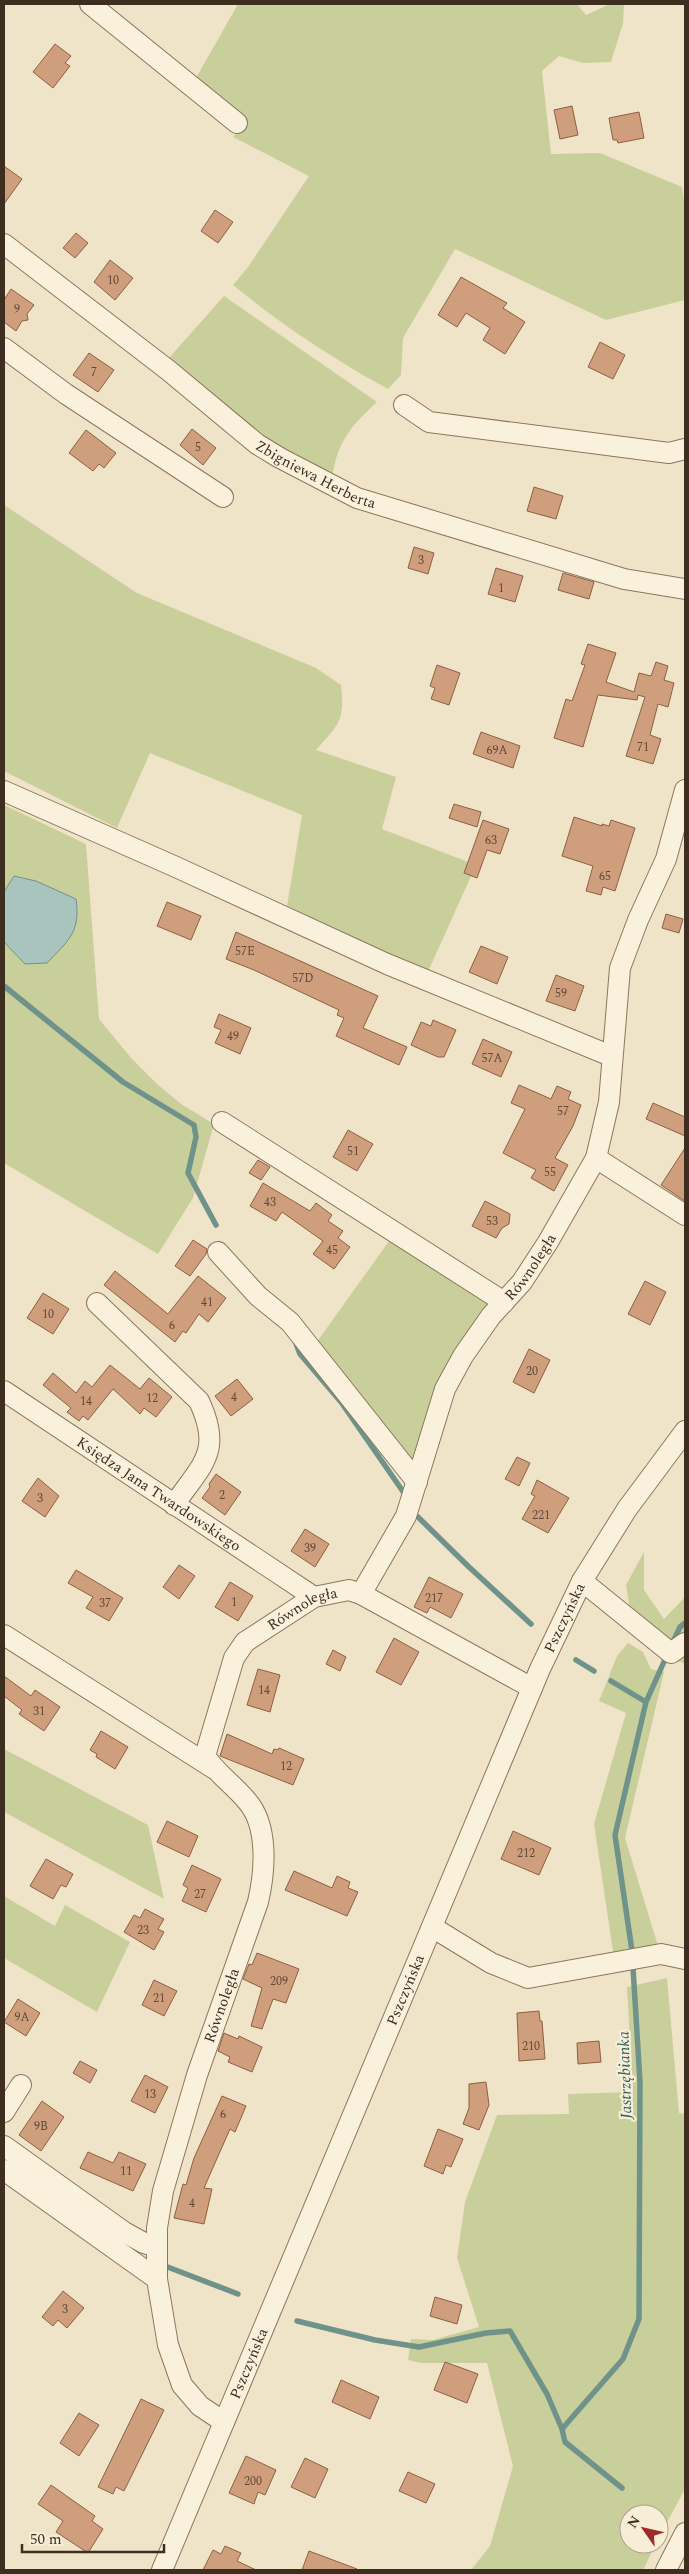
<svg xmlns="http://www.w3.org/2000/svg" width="689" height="2574" font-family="Spectral,serif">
<rect width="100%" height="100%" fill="#f0e4c8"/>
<path fill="#c9cf9b" d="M238,4H577L586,15L610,4H624L623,23L611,62L583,63L559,56L542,71L551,154L600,153L682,187L685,206V300L606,320L455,249L403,338L401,375L388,389C333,359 282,325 233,285L248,267L309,176L233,137L246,119L196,78Z
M224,296L377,402C351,426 337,442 332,478L282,450L168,359Z
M4,505L137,593L316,668L341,685C345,721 339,724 316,750L396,777L382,829L476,865L427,974L287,906L302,815L150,753L117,828L4,771Z
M4,805L86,844L99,1019L132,1059L157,1084L181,1104L214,1124L193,1198L158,1254L4,1163Z
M392,1237L498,1299L417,1459L406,1460L316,1343Z
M644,1552V1590L664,1619L685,1597V1664L668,1657L630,1610L626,1585Z
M628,1643L643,1652L651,1669L664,1672L625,1838L659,1949L614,1958L594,1824L626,1713L599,1701L617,1656Z
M4,1749L148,1825L164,1899L4,1812Z
M4,1896L55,1926L65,1905L130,1942L97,2012L4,1958Z
M667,1978L679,2113L685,2114V2489L659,2537V2514H629V2544H656L643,2570H471L490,2546L513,2466L487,2363H421L408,2360L411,2339L433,2340L479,2327L457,2258L465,2202L497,2115L569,2114L568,2094L633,2092L627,1987Z"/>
<path fill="#a9c4bc" stroke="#6f938a" d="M14,876L36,881L76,899C81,932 68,941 47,963L25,964L4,942V892Z"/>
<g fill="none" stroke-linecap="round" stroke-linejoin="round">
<path stroke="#6f938a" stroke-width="5.5" d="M4,986L123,1082L194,1125L196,1137L188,1173L216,1225
M295,1341L300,1354L341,1402L404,1493
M418,1517L469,1567L531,1624
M672,1644L680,1627L685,1623
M576,1660L594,1671
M611,1681L646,1702
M165,2266L238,2294
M297,2321L375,2340L419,2347L486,2333L510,2331L547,2394L562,2429
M622,2488L565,2442L562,2429L623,2359L639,2319L640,2082L632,1951L615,1835L646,1702L667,1655"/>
</g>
<path fill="#cf9f7d" stroke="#8d5f41" d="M55,44L71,56L65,63L70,66L53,88L33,72Z
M572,106L578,135L560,139L554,110Z
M639,112L644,138L618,143L617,140H613L609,118Z
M4,166L22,179L4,204Z
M215,210L233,222L218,243L201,231Z
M76,233L88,243L75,258L63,248Z
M110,260L133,278L115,300L94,282Z
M461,277L507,303L503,308L525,322L505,354L483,340L490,328L466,313L457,327L438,315Z
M11,289L34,305L27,314L28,320L22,321L16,331L4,322V300Z
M600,342L625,355L613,379L588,367Z
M89,353L114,370L98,392L73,375Z
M192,429L216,448L203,465L180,445Z
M86,430L116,453L104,468L99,464L93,471L69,453Z
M534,487L563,496L556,519L527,511Z
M414,547L434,553L428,574L408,568Z
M496,568L523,576L515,602L488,594Z
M563,573L594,582L589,599L558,590Z
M588,644L616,653L606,682L634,692L639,673L651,676L656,662L668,666L664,680L674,683L668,707L658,704L650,735L661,739L653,764L626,756L645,697L638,695L637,700L598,695L583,747L554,738L566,699L572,701L585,665L581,664Z
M437,665L460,673L449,705L431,699L435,688L430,686Z
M481,732L520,746L513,768L473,754Z
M454,804L481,812L477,827L449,818Z
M574,817L602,826V824L609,826L611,820L635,828L615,891L603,887L601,895L586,891L593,866L562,856Z
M483,820L509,829L500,854L487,850L477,878L464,873Z
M167,902L201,916L191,940L157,926Z
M666,914L683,919L679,933L662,928Z
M236,932L378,996L363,1028L407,1047L399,1065L336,1036L344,1018L337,1015L339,1010L254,970L226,959Z
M481,946L508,957L497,984L469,972Z
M556,975L584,986L575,1011L546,1001Z
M219,1014L251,1028L240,1054L215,1043L221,1030L214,1027Z
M433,1020L456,1030L444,1057H438L411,1045L421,1022L431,1026Z
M483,1039L512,1052L501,1077L472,1064Z
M519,1085L551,1099L557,1086L571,1092L568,1099L581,1105L573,1126L555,1158L568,1165L554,1191L531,1178L536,1170L503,1153L525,1109L511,1103Z
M653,1103L685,1117V1136L646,1119Z
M348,1130L373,1144L357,1171L333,1157Z
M685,1148V1201L661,1185Z
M258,1160L270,1167L261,1180L249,1173Z
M263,1183L310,1211L316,1203L332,1215L328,1221L343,1231L338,1238L350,1247L334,1269L313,1254L323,1241L282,1212L276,1221L250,1206Z
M485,1201L510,1214L509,1224L502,1228L496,1238L472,1226Z
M193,1240L207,1249L206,1254L190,1276L175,1266Z
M115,1271L168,1314L198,1276L226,1298L208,1322L199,1314L186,1333L183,1331L175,1342L104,1285Z
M645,1281L666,1292L650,1325L628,1314Z
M43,1293L69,1309L53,1334L27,1318Z
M529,1349L550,1360L534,1393L513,1382Z
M110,1365L140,1389L149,1378L172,1397L156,1417L144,1408L140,1414L113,1389L88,1420L83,1416L79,1421L67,1412L71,1408L43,1385L53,1373L76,1393L85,1381L92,1387Z
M237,1379L253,1399L231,1416L215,1396Z
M517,1457L530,1463L519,1486L505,1479Z
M216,1474L241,1492L225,1515L202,1498L210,1487L209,1484Z
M38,1478L59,1496L45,1517L22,1501Z
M537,1480L569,1498L548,1533L522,1519L535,1496L531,1494Z
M305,1529L329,1544L315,1567L291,1551Z
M179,1565L195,1576L179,1599L163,1587Z
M76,1570L123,1598L109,1621L86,1608L93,1597L68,1583Z
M429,1577L463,1594L451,1618L430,1607L427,1613L414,1607Z
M230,1582L253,1596L238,1621L215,1607Z
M394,1638L419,1652L401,1685L376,1672Z
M333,1650L346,1657L340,1671L326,1664Z
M258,1669L280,1675L270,1712L247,1705Z
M4,1676L31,1696L35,1690L60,1707L44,1731L19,1714L22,1710L4,1696Z
M101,1731L128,1747L115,1769L96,1757L97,1754L90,1750Z
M227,1734L272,1754L274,1749L278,1750L279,1748L304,1759L293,1785L220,1756Z
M167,1821L198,1836L189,1857L157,1842Z
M513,1831L551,1848L539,1875L501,1859Z
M46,1859L73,1874L66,1887L61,1885L53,1899L30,1886Z
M192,1865L221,1879L206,1912L182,1901L188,1888L183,1885Z
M294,1871L332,1888L337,1876L350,1882L348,1888L358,1892L347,1916L285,1890Z
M145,1909L164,1919L158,1929L164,1932L154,1950L124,1932L134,1915L140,1918Z
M257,1953L299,1969L286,2003L273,1999L262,2029L251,2026L262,1988L243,1979L249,1964L252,1965Z
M154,1980L177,1991L164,2016L142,2005Z
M18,1999L40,2013L26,2036L4,2022Z
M539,2011L540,2021H542L545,2059L519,2061L517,2013Z
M224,2033L238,2039L239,2036L262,2047L252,2072L228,2062L230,2057L218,2051Z
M599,2041L601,2062L578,2064L577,2043Z
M80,2061L97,2070L90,2083L73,2073Z
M145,2075L168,2087L155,2113L131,2101Z
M486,2082L489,2105L479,2130L463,2124L469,2108V2084Z
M222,2096L246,2106L235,2132L230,2129L204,2188L212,2189L204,2224L174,2218L183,2184L186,2185L194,2158Z
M42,2101L64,2117L41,2151L19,2135Z
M438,2129L463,2139L451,2167L446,2165L443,2174L424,2166Z
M88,2152L113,2163L119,2152L146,2164L133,2191L80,2168Z
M63,2291L84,2308L67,2328L58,2320L53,2326L42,2317Z
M435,2297L462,2305L457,2324L430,2316Z
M445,2362L478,2374L467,2403L434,2390Z
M341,2380L379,2397L370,2419L332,2402Z
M141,2399L164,2410L124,2491L116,2487L113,2494L98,2487Z
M79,2413L99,2425L79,2456L60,2443Z
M246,2456L276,2470L265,2495L258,2492L254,2504L229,2493Z
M305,2458L328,2469L315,2498L291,2487Z
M408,2472L435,2484L426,2503L399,2491Z
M51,2485L95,2516L92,2521L103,2529L88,2553L56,2532L63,2521L38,2504Z
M225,2546L241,2553L237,2561L256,2570H203L213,2550L221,2554Z
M309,2551L357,2569V2570H302Z"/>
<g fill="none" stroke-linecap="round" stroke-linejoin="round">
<defs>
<g id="minor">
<path d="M90,4L237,123"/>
<path id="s1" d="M4,244L168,370L257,444L280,458L357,498L624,579L685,589"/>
<path d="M4,348L66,394L223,497"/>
<path d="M404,405L429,422L669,453L685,449"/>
<path d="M4,791L176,867L387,964L611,1056"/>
<path d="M222,1122L504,1302"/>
<path d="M596,1158L685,1215"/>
<path d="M218,1252L258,1296L290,1322L417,1482"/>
<path d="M97,1303L199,1401C223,1452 202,1464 174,1505"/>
<path id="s2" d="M4,1391L314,1597"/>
<path d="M582,1581L671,1653L685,1643"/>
<path d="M361,1594L532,1688"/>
<path d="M4,1635L213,1768"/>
<path d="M432,1927L491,1963L528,1978L661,1954L685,1959"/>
<path d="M4,2112L21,2085"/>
<path d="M4,2146L124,2232L144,2243L157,2247"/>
<path d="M4,2170L157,2279"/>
<path id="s3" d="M224,2422L200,2406L182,2385L168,2345L157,2279V2228L163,2191L197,2075L258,1902C265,1872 269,1826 247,1801C234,1785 217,1774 205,1756L234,1658L245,1642L314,1597L349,1590L361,1594L406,1516L445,1389L463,1356L491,1316L522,1282L548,1242L596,1158L609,1102L620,968L638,920L666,859L685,790"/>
<path id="s4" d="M162,2570L540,1669L582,1581L627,1509L685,1431"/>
<path d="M666,2570L685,2533"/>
</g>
</defs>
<use href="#minor" stroke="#8d765c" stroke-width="22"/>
<use href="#minor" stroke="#faf1dc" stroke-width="20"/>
</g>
<g text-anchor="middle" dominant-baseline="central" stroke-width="4.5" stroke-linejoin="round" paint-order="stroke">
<g font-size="12" fill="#624a37">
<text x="113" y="280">10</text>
<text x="17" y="309">9</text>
<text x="94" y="372">7</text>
<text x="198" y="447">5</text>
<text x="421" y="560">3</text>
<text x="501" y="588">1</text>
<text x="643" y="747">71</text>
<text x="497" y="750">69A</text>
<text x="491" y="840">63</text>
<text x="605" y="876">65</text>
<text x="245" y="951">57E</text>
<text x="303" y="978">57D</text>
<text x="561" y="993">59</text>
<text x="233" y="1036">49</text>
<text x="492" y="1058">57A</text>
<text x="563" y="1111">57</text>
<text x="353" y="1151">51</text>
<text x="550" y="1172">55</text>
<text x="270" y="1202">43</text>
<text x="492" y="1221">53</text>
<text x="332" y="1250">45</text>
<text x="207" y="1302">41</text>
<text x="48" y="1314">10</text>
<text x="172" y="1325">6</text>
<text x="532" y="1371">20</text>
<text x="234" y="1397">4</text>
<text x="152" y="1398">12</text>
<text x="86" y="1401">14</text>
<text x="222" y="1495">2</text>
<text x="40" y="1498">3</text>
<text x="541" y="1515">221</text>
<text x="310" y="1548">39</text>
<text x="434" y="1598">217</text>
<text x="234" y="1602">1</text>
<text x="105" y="1603">37</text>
<text x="264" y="1690">14</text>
<text x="39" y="1711">31</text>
<text x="286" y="1766">12</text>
<text x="526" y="1853">212</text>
<text x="200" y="1894">27</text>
<text x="143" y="1930">23</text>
<text x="279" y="1981">209</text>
<text x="159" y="1998">21</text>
<text x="22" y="2017">9A</text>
<text x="531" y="2046">210</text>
<text x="150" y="2094">13</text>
<text x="223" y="2114">6</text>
<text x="41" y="2126">9B</text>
<text x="126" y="2171">11</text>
<text x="192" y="2203">4</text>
<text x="65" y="2309">3</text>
<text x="253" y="2481">200</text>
</g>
<g font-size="15" fill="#3d2e20" stroke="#f7eed8">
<text stroke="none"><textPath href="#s1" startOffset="389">Zbigniewa Herberta</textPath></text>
<text stroke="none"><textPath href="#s3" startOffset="1350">Równoległa</textPath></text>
<text stroke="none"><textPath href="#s2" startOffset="186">Księdza Jana Twardowskiego</textPath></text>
<text stroke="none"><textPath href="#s3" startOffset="914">Równoległa</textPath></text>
<text stroke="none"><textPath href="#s4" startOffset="1034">Pszczyńska</textPath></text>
<text stroke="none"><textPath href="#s4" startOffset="629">Pszczyńska</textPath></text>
<text stroke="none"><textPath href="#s3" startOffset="449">Równoległa</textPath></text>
<text stroke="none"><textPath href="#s4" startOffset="224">Pszczyńska</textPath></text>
</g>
<g font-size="16" font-style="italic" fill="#2f5d5a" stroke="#f7eed8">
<text transform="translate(625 2075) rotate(-92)">Jastrzębianka</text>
</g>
</g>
<rect width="689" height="2574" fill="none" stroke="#3d2e20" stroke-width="10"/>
<g transform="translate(644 2529) rotate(304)"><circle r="24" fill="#f7eed8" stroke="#ada18e"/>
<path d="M0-4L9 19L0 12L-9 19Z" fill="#9e2a2b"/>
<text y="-8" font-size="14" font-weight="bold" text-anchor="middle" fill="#3d2e20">N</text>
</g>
<path d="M22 2544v8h142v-8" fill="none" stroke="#3d2e20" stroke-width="2.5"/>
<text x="30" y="2544" font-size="15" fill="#3d2e20" stroke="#f7eed8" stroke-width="4" paint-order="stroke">50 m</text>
</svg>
